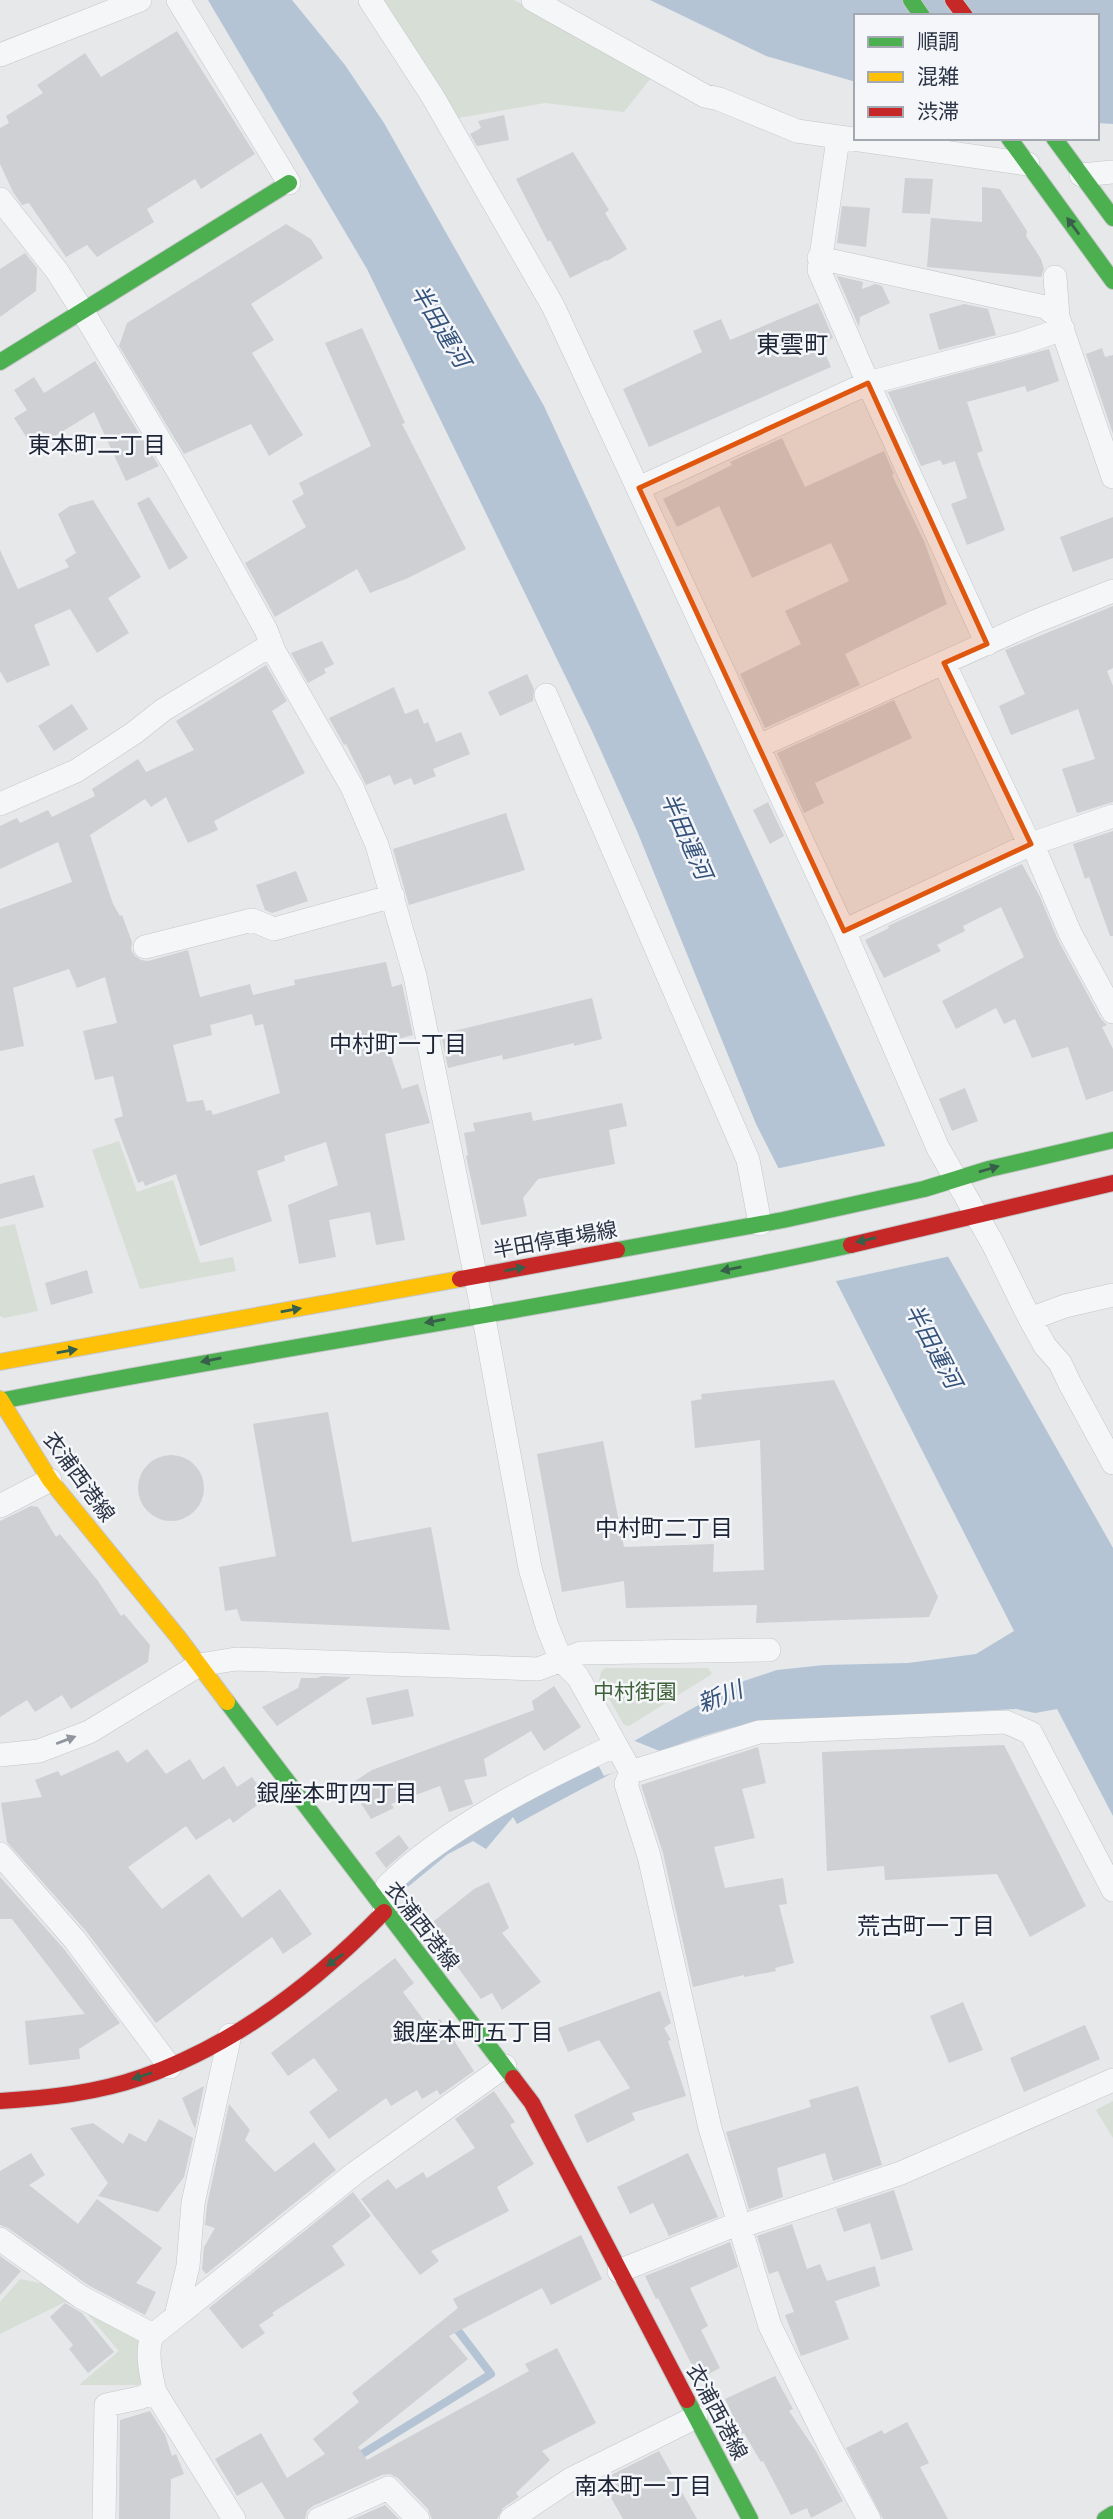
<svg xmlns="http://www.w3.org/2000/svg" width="1113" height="2519" font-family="Karla,'Noto Sans JP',sans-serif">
<rect width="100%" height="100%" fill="#e6e8ea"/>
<path fill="#d6ded6" d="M380,0H514L653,75L624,112L545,103L458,118Z
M119,1141L137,1192L173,1180L200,1263L233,1257L236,1271L140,1289L92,1150Z
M15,1224L38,1311L4,1318L0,1316V1227Z
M605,1668H708L712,1674L629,1726L624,1725L599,1681L601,1672Z
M1113,2101V2138L1096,2110Z
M20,2279L54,2286L145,2340L146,2374L139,2385H79L119,2351L84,2310L65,2302L0,2334V2302Z"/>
<path fill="#b4c4d5" d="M208,0H292L345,65L384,123L544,406L885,1145L1113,1548V1816L1057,1709L1035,1713L1016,1709L754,1723C669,1739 592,1783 517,1824L513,1817L486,1849L473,1841L448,1854L398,1895L394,1887L444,1847L738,1683L777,1670L824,1665L908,1663L976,1654L1014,1631L756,1124L637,831L592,731L367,269Z
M650,0H1113V124L1097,123V16H856V82L766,56Z"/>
<path fill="#e6e8ea" d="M889,1145L951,1256L832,1282L775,1169Z
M630,1739L667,1754L604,1776L595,1759Z"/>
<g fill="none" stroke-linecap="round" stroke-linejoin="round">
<path stroke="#b4c4d5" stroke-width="8" d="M354,2459L491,2374L453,2324"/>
</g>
<path fill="#ced0d3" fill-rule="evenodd" d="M177,31L255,154L201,189L195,179L147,209L154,222L97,257L87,245L66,257L29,203L22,205L13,192L0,164V128L9,123L6,116L43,93L37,85L85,53L101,77Z
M504,115L509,140L477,146L470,134L481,128L478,121Z
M573,152L609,210L605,213L627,249L607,261L606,260L570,278L550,240L548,242L516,179Z
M905,178L933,179L930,214L902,213Z
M982,187L1000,189L1027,231L1026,236L1041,259L1044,269L1041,277L927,267L931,218L982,222Z
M842,206L870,208L866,247L837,243Z
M286,224L311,239L323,258L251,304L274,340L252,353L303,435L269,456L251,424L184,454L119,346L127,323Z
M25,253L37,268L36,291L0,317V269Z
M837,276L863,282L862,289L875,284L882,286L890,303L860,317L859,327Z
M818,303L833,338L821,344L831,367L649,447L623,389L702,352L693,331L721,319L730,340Z
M964,304L988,309L996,335L939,350L929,314Z
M362,328L405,423L402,424L466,549L408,578L370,593L357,569L275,617L245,563L306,527L292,501L304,494L299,483L371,446L325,343Z
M1102,348L1105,357L1113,355V434L1086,354Z
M1049,349L1059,381L1027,392L1025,386L967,402L983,451L977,453L1005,530L967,545L951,504L967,498L955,461L943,465L940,460L921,466L888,392Z
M95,361L159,466L126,481L94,412L34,449L14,418L27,410L14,390L34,377L44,393Z
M782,438L805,487L884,451L894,474L892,475L924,541L947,604L845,654L860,685L765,728L740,674L801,644L785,611L849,581L831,543L752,578L719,506L677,527L663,499L732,465L730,462Z
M149,497L188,558L169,570L137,503Z
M93,500L141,577L108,598L129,633L97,653L70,609L34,625L50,665L7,683L0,671V550L18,589L69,567L65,560L76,553L58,514L70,506Z
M1113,517V558L1073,572L1060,537Z
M1113,606V668L1107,671L1113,686V802L1077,813L1062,769L1095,759L1078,709L1011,735L999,706L1025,694L1005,650Z
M322,641L334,664L324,669L326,673L308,683L291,653Z
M266,665L287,701L272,711L305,773L214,821L218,830L188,843L166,797L151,807L145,799L90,835L113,904L120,916L122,915L132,942L131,950L135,956L141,960L148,961L188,950L200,997L250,984L253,995L295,985L294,980L386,962L392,987L402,984L413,1035L386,1042L402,1089L418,1084L430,1123L385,1134L405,1240L376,1245L370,1212L329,1220L336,1257L299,1264L288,1205L338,1185L326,1142L284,1156L285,1161L257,1171L272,1221L200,1246L176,1174L145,1186L143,1181L138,1183L114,1119L123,1116L113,1076L95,1080L83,1031L117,1023L105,977L77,988L69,969L13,988L24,1046L0,1051V909L72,882L58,842L0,869V826L17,818L20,823L48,810L52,817L95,796L92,789L138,759L146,772L194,750L176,721ZM252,1014L255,1026L263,1024L280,1093L213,1115L211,1110L206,1111L203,1100L187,1102L173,1045L212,1035L210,1025Z
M527,674L534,689L533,701L500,716L488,692Z
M394,687L405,714L418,709L424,724L428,722L436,742L461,732L470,754L433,769L436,776L414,785L411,778L394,785L390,775L366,785L346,744L344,745L329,718Z
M894,700L912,738L815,783L824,803L804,813L777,753Z
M72,704L88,729L54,751L38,726Z
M768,802L784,836L770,844L753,810Z
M506,813L525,870L409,905L393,849Z
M1113,831V936H1110L1089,877L1085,879L1073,844Z
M1022,864L1040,897L1058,940L1101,1019L1107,1025L1102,1027L1113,1049V1091L1086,1100L1068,1047L1032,1058L1015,1019L1004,1024L996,1008L956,1029L942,1001L1024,957L1001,907L963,926L965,931L937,945L941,951L884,978L865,940L889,928L888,926Z
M296,871L308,901L272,913L265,910L256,885Z
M592,998L602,1039L574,1046V1043L503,1060L502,1055L448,1068L441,1034Z
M965,1088L978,1121L952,1131L939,1099Z
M622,1103L627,1126L609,1130L615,1164L538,1179L523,1198L527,1216L481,1225L466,1156L468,1155L464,1133L475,1131L473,1123L531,1112L533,1121Z
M34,1175L44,1207L0,1219V1184Z
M87,1270L93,1293L51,1305L45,1283Z
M834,1380L938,1597L929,1617L756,1623L757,1605L626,1608L624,1581L562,1592L537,1454L603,1441L624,1547L714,1544L713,1572L764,1570L760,1440L695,1448L691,1401L702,1399L701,1394Z
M328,1412L352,1542L431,1527L450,1630L241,1621L237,1609L225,1611L219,1567L276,1556L253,1424Z
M138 1488a33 33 0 1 1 66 0a33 33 0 1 1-66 0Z
M31,1506L38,1507L56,1537L60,1534L98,1581L121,1616L124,1614L150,1645L148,1662L71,1709L62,1695L35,1712L27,1700L0,1717V1521Z
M322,1676L351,1677L277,1726L262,1707L298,1688L301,1678H317Z
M554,1686L581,1727L544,1751L531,1731L484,1759L487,1776L464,1780L473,1804L449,1812L440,1786L391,1804L394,1808L371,1819L349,1785L372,1770L534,1710L532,1701Z
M408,1689L414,1716L372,1725L366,1698Z
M1004,1745L1086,1906L1030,1937L997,1874L885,1880L884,1866L827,1871L822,1752Z
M758,1747L766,1783L742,1789L755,1838L714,1847L725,1888L783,1878L787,1904L779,1905L794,1963L775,1968L776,1971L744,1977V1975L693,1987L663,1853L641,1785Z
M147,1749L166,1774L190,1759L203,1780L224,1766L237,1787L252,1777L267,1798L233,1823L230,1818L196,1840L186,1826L128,1867L162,1909L209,1874L242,1918L280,1889L312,1934L283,1954L272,1937L156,2023L86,1931L7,1842L1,1803L42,1797L35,1780L58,1771L61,1776L118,1750L127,1763Z
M399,1835L409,1848L386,1868L375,1853Z
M0,1877L64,1949L120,2023L79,2049L80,2059L29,2065L25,2021L85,2014L12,1919H0Z
M489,1882L509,1928L502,1933L541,1982L502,2010L492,1993L481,1999L445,1950L448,1947L429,1925L474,1889Z
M395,1958L414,1983L403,1992L428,2026L440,2019L474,2071L440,2095L437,2090L422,2099L417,2090L391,2106L386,2098L329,2139L309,2112L338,2090L314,2058L288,2076L271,2053Z
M660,1991L671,2023L664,2028L671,2040L668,2041L686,2096L632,2113L635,2120L587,2143L574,2115L630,2088L599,2040L568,2052L558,2028Z
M963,2002L983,2050L949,2063L930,2016Z
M1085,2025L1100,2059L1024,2092L1010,2058Z
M204,2086L195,2129L182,2098Z
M858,2086L882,2165L833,2181L825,2153L777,2168L783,2197L749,2209L726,2132L811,2107L809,2100Z
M494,2091L515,2122L510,2125L534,2164L497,2187L509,2211L431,2251L439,2261L420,2275L361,2199L388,2179L396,2189L423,2172L427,2178L475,2148L455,2119Z
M229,2104L250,2130L245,2140L275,2172L314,2142L336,2170L206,2274L202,2269L204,2247L215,2228L205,2225L207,2205Z
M159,2119L193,2138L184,2177L158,2212L98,2196L108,2183L70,2128L93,2123L123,2144L129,2133L146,2142Z
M31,2153L45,2175L29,2185L78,2224L97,2199L162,2248L136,2283L156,2292L145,2315L88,2285L8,2228L0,2225V2171Z
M688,2153L718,2217L669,2236L653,2203L630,2214L617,2187Z
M894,2190L913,2250L881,2260L870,2223L844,2232L836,2209Z
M353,2192L371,2216L332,2246L345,2265L272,2313L274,2315L259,2325L265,2333L242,2349L209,2308Z
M792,2224L807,2269L820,2264L827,2281L875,2266L880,2286L835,2301L849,2339L801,2356L785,2315L794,2312L778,2271L769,2274L757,2236Z
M581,2235L602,2279L551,2305L542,2288L449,2336L468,2359L358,2447L367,2460L529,2371L525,2364L557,2348L596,2423L542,2451L550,2460L516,2493L519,2497L503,2508L497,2519H432L428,2509L398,2478L390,2474L382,2475L313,2506L307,2511L305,2519H285L262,2482L237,2496L215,2459L261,2433L287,2478L325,2454L313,2439L359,2402L352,2393L458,2308L453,2299Z
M730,2242L738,2267L690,2288L708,2326L701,2330L720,2368L699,2379L658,2298L656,2299L645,2276Z
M0,2256L21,2271L0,2295Z
M65,2303L82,2313L114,2352L88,2373L69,2349L73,2345L50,2317Z
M775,2376L793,2409L789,2411L816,2451L843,2501L811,2518L807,2508L791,2515L763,2461L761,2462L744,2433L742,2434L725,2399Z
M150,2411L165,2435L172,2456L176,2454L184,2474L171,2479L170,2519H119L120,2420Z
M907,2422L929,2463L920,2467L948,2519H883L846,2448L882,2430L884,2434Z
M659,2451L697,2519H623L601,2480Z
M385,2505L399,2519H353Z"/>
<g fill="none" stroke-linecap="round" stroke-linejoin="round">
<defs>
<path id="street" d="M178,0L289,183
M370,0L433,97L553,306L844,931L938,1148L992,1242L1030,1319L1045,1346L1060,1363L1070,1384L1113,1463
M533,0L705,96L719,99L797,131L1028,164
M0,55L140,0
M838,139L819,270L868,383L987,644
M1081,175L1113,172
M0,199L57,271L83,312L178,471L266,630L274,651L352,787L377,845L415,976L483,1313L530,1568L547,1626L561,1660L578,1677L631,1772
M819,258L1045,307L1058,317
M1055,277L1058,317L1113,477
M639,488L868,383L1025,342L1063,329
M944,663L1026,837L1035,850L1070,933L1113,1012
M546,695L748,1160L760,1224
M759,746L1034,622L1113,591
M0,804L76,771L134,733L163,710L271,645
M844,931L1031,844L1113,816
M145,947L252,920L274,929L393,896
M1030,1319L1065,1306L1113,1295
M0,1506L50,1480
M0,1755L39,1751L89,1732L199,1665L236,1659L538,1669L581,1653L769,1650
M0,1854L75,1940L170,2067
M384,1912L387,1886C445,1828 541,1780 616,1745
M0,2239L81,2297L153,2335
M619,2271L732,2226L748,2224L901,2173L1113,2080
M176,2316L188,2266L193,2203L230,2035
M104,2519L106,2405L139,2398L155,2392
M234,2519L155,2392C151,2376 145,2349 153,2335L355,2173L505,2066
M319,2519L388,2488L418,2519
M511,2519L571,2479L696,2417
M869,2519L830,2447L770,2326L710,2128L649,1856L626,1784L631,1772L759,1732L1006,1722L1031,1733L1113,1890"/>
<path id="fast" d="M911,0L922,16
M1009,138L1113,281
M1054,138L1113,218
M0,362L289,183
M617,1250L783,1220L924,1189L989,1169L1113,1140
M0,1401C283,1345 569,1307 851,1245
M227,1702L513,2078
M687,2400L750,2519
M1105,2519L1113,2514"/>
<path id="slow" d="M0,1362L460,1279
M0,1399L50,1480L178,1637L227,1702"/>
<path id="jam" d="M953,0L965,16
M851,1245L1113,1183
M460,1279L617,1250
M513,2078L532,2103L687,2400
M0,2101C48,2098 97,2093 142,2077C236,2045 316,1982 384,1912"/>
</defs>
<use href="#street" stroke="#c4c6c8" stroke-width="24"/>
<use href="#fast" stroke="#c4c6c8" stroke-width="18"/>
<use href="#slow" stroke="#c4c6c8" stroke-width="18"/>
<use href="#jam" stroke="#c4c6c8" stroke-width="18"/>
<use href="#street" stroke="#f5f6f7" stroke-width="23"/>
<use href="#fast" stroke="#4caf50" stroke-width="16"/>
<use href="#slow" stroke="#ffc107" stroke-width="16"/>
<use href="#jam" stroke="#c62828" stroke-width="16"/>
</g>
<defs><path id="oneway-solid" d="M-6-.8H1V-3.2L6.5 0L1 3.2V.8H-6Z" transform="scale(1.75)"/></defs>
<g fill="#375f49">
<use href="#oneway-solid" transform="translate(1073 226) rotate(-126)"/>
<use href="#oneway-solid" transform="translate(989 1169) rotate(-16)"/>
<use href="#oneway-solid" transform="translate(866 1240) rotate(167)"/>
<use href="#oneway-solid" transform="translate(515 1269) rotate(-10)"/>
<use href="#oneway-solid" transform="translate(731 1269) rotate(169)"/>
<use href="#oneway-solid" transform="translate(291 1310) rotate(-10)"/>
<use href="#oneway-solid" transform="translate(435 1321) rotate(170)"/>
<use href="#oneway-solid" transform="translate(67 1351) rotate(-10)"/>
<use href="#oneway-solid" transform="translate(211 1360) rotate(169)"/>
<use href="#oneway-solid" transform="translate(335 1960) rotate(143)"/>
<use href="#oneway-solid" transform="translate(142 2076) rotate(162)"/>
</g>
<use fill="#90959e" href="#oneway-solid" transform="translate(66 1740) rotate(-21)"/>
<path fill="#df570f" fill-opacity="0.2" stroke="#df570f" stroke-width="5" stroke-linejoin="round" d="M868,383L987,644L944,663L1031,844L844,931L639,488Z"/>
<g text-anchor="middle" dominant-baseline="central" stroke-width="5" stroke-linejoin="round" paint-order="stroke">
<g font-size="21" fill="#2b3445" stroke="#f4f6f9">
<text transform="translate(555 1240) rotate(-10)">半田停車場線</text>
<text transform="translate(79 1477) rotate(54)">衣浦西港線</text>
<text transform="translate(422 1926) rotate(52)">衣浦西港線</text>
<text transform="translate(717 2412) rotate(62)">衣浦西港線</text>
</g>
<g font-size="21" fill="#3f6138" stroke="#f4f6f9">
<text x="635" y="1692">中村街園</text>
</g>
<g font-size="23" font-style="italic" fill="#34527a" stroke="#f4f6f9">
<text transform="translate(440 326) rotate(59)">半田運河</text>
<text transform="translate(686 836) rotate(66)">半田運河</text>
<text transform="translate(933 1346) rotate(62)">半田運河</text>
<text transform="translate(720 1697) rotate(-21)">新川</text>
</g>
<g font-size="23" fill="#1d2536" stroke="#f4f6f9">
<text x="97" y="445">東本町二丁目</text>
<text x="398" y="1044">中村町一丁目</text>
<text x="664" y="1528">中村町二丁目</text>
<text x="337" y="1793">銀座本町四丁目</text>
<text x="926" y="1926">荒古町一丁目</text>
<text x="473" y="2032">銀座本町五丁目</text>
<text x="643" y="2486">南本町一丁目</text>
</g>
<g font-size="24" fill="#1d2536" stroke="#f4f6f9">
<text x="792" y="345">東雲町</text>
</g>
</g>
<rect x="854" y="14" width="245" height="126" fill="#f4f6f9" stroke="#a4a8b1" stroke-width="2"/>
<rect x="868" y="37" width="35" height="10" fill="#4caf50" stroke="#a4a8b1" stroke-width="2"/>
<text x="917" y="49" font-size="21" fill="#2b3445">順調</text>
<rect x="868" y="72" width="35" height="10" fill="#ffc107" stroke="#a4a8b1" stroke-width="2"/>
<text x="917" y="84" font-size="21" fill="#2b3445">混雑</text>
<rect x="868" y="107" width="35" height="10" fill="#c62828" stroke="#a4a8b1" stroke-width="2"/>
<text x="917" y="119" font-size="21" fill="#2b3445">渋滞</text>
</svg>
